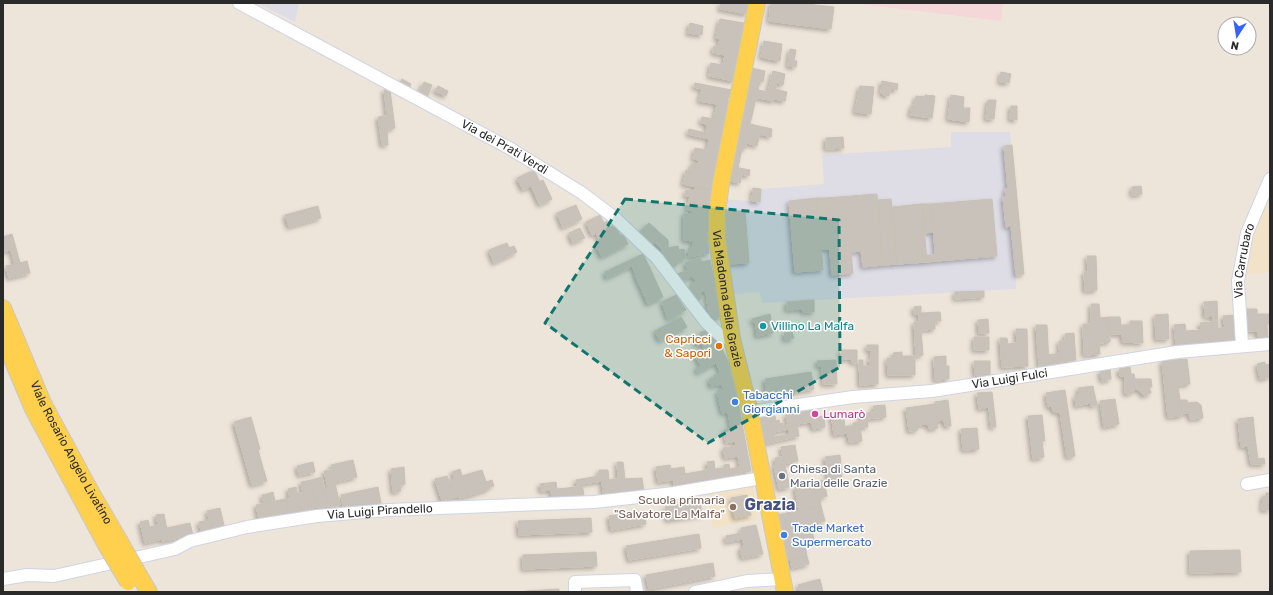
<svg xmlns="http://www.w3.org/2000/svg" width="1273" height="595" font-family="Rubik,sans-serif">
<defs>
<filter id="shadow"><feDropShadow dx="-2.5" dy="2.5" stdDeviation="2" flood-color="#0004"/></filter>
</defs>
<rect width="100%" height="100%" fill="#eee5da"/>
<path fill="#dedce5" d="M257,3H299L295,22Z
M951,132H1010L1024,274L1016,275V289L762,303L760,292L734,294L730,290L724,199L760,202L761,189L824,184L822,155L951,147Z"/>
<path fill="#f1e2c8" d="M1270,193V272L1245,274L1253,235Z
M753,487L758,519L713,528L707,494Z"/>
<path fill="#f5d6d9" d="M852,3H1003L1001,21Z"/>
<path fill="#c9c2ba" stroke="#c9c1b4" filter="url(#shadow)" d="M721,3H749L747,14L720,9Z
M771,3H797L834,7L831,29L769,21Z
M720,19L744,23L734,81L709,76L711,63L723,65L725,55L713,53L714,46L718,47L720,39L716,38Z
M690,23L703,26L702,35L688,33Z
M764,41L782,44L780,61L761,57Z
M790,49L796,50L794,61H797L796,67L788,66Z
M751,68L765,71L763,82L760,81L758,90L768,92L773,71L785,74L783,85L777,83L775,89L787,92L785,101L774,99L773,101L745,95Z
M1001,72L1011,74L1009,83L1000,82Z
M402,79L411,84L409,88L398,86Z
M882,81L898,84L897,90L890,89L889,96L883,95V93H881Z
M424,82L432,85L426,100L418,96Z
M695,83L732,90L731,97H728L727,106H729L712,190L683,184L686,170L691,171L692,163L698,164L699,160L693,159L695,148L707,150L709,139L688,134L689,129L706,133L707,124L701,123L702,117L714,119L717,104L699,101L702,89L694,87Z
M438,86L448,91L446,96L435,91Z
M860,86L874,87L871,114L855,112Z
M390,89L391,98H385L384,90Z
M745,95L756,98L750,124L772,129L771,137L760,134L757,146L747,143L745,149L742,148L738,168L729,166Z
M925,95L935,96L932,118L910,115L912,105H915L916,96L925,97Z
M951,95L964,97L963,108H970L969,122L948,119Z
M385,98H391L395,128L380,130L378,117L387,116Z
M988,100H996L994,119H986Z
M1011,106H1017V120L1010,119Z
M387,129L388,145H382L380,130Z
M843,137L844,148L826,149V138Z
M1012,145L1024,274L1016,275L1011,226L1006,227L1003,197H1006L1005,189H1008L1004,146Z
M729,166L750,170L749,176L742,174L740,183L726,180Z
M534,170L540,182L523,190L517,178Z
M543,180L552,199L540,205L531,186Z
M1141,186L1142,194L1132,195V187Z
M695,187L712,190L707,234L709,253L689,257L688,249L693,248V241L684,240V213L693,214V211L687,210L690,196H685L686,190L694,191Z
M753,188L761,189L760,202L752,201Z
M877,194L883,265L863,267L861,251L830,254L826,198Z
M817,198H826L830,249H821Z
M817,198L823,270L795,272L789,201Z
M891,199L897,264L883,265L878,200Z
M992,199L997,256L936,261L931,204Z
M922,204H931L934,232L924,233Z
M922,204L927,262L897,264L892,207Z
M576,205L582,219L563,228L557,213Z
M318,206L321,218L289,227L285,215Z
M745,211L749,263L726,264L722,212Z
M600,215L604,223L607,221L610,227L592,235L586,222Z
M649,223L668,240V248L678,246L679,250L684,249L686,258L676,262L677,265L672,267L661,252L662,250L655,243L651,247L638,234Z
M615,225L620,235L601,244L596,233Z
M580,228L585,238L573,243L569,233Z
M12,234L16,248L3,252V237Z
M623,234L628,244L602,257L596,246Z
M507,243L509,248L514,246L517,252L494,263L489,250Z
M16,248L20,263L27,261L30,273L9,278L6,266L15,264L11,250Z
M851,252L853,273L832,275L830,254Z
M643,254L650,268L636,275L632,266L607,278L605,272Z
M926,255H935L936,261L927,262Z
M1087,256H1096L1097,290L1085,291L1084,272H1088Z
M700,258L702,262L710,260L722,316L711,319L709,315L706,293L703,291L699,294L702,298L696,302L688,289L693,286L691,284L696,281L692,276L682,281L677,274L688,270L685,263Z
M650,268L663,297L648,304L635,275Z
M984,291V297L955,299V292Z
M676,295L686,310L668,319L662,302Z
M814,300V312H803L802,309L787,310V302Z
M1217,301L1218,329L1225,328L1223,316L1234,315L1236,340L1176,345L1174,325L1185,324L1186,331L1201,330L1200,323L1213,322V316L1205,317L1204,302Z
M1091,304H1099L1100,318L1109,317L1110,342L1099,343L1100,354L1084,355L1083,324H1091Z
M921,306V313L940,312L941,321H935V329L921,330L923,355L916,356L914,322H919V314H914V307Z
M1247,309H1257V314H1269V324L1257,325V331H1247Z
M770,314L771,320H768L770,329H773V333L757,336L756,323H754L752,319Z
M1168,314L1169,339H1156L1155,315Z
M681,317L687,327L660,341L655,331Z
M1109,317H1120L1121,325H1130V321H1142L1143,343L1123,342L1122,334H1109Z
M988,319L989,333H979L978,320Z
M1036,325H1047L1049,365L1039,366Z
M1257,325H1267L1268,340L1258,341Z
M708,329L721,347L732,369L734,382L711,386L709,379L714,378V375L721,374L716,363L698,373L696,368L701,366L694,354L704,348L702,344L697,345L695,341L702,336L700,333Z
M1016,329H1027L1028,366L1002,367L1000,338H1007L1008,344L1017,343Z
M792,332L794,338L785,340L784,333Z
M1074,333L1076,360L1060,362L1059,341H1065V334Z
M974,337H989V350H974Z
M867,345H878V384L860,385L859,360H863V366H870L869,359H871V350H867Z
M841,350H857V363H852V359H842Z
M902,352V375H888L887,358H894L893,353Z
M1060,353V362L1049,364L1048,355Z
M902,356H915V375H902Z
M946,356V366H949V379L935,380L934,357Z
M1187,359L1190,384L1178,385L1182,416L1168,417L1162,361Z
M836,360L837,384H823L822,366H818L817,361Z
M974,361H990V375H975Z
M1265,362V365L1270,364V377L1260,379L1257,364Z
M1130,367L1131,374H1134L1135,379H1151L1152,387H1149L1151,393L1144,396L1139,390L1135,389L1132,393L1128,394L1125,393V376H1120L1119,369Z
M1110,369L1111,379L1102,381L1100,371Z
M811,372L814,389L767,397L765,379Z
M734,382L745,439L726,443L724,430L731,429L728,412L722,413L717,391L723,390L722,384Z
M1093,386L1097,405L1091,406V403L1076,406L1075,396L1079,395L1078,388Z
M1065,390L1075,456L1067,457L1060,412H1054L1051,406L1048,407L1046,393Z
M992,392L996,427H991L989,407L979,409L977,393Z
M1115,399L1119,424L1104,427L1100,401Z
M948,400L951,426H945L944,420L937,421L935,402Z
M1180,400H1187L1188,403L1197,402L1201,405L1203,418L1190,419L1189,413H1181Z
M935,404L938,428L929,429L928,424L917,425L918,430L909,431L906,408Z
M885,405L886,417L875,418L873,406Z
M811,410V412L817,411L819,417L824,416L825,427L813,429L811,422L797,424L799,436L790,438L786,414Z
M874,412L875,418L867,419L868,427H860L862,441L849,442L847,426H853V423L861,422L860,414Z
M843,413L845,427L847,426L848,433L834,435L831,414Z
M1042,415L1045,441H1042L1044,457L1033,459L1028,416Z
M775,416L776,421L779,420L780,424L783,423V426L788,425L789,429L774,432L775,437L790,434V438L763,444L760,418Z
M251,417L260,449L258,450L267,481L252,485L234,422Z
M1253,417L1256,445L1241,447L1238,419Z
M977,428L979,449L963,450L961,429Z
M745,439L751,471L731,475L730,469L740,467L738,456L725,458L723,448L736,446L735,441Z
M795,445L798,461L784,464L781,447Z
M1256,445L1258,459L1264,458L1265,464H1251L1248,446Z
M840,455L842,477L828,479L825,457Z
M783,457L790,487L779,489L774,466L776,465L775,458Z
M353,460L357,477L335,482L331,465Z
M714,461L715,469L724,468V465L729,464L731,475L710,480L707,462Z
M313,462L315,472L299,475L297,466Z
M617,462H623L625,479L642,478L644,492L640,493V491L603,493L602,481L582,484L584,495L552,499L551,490L541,491L540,484L556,482L557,489L577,487L576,480L599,476V470H608L609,480L618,479Z
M670,465L671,469L684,467L685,474L708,470L710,480L674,486V480L658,482L656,467Z
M404,467L405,484L400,485L401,491L393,492L391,469Z
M460,469L468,496L459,498V496L455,497L450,480L455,479L452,472Z
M332,470L340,505L328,508L324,489L328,488L324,471Z
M482,470L486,482L492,480L494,486L489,487V489L468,496L462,476Z
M447,476L455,497L442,501L435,479Z
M322,477L328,508L317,510L311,480Z
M311,480L317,507L301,511L297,494L303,493L301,482Z
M824,480L827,496L820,498L821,506L799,511L795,487Z
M296,487L301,511L288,514L285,499L290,498L288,489Z
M378,487L381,503L344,511L341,495Z
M273,492L275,501L285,499L288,514L272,517L267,494Z
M1266,493H1270V510H1262L1263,496H1266Z
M267,494L272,517L259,520L256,505L264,504L262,495Z
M747,495L751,515L735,518L731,498Z
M700,501L702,515L667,520L665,507Z
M821,506L825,521L780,530L777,515Z
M220,508L225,530L212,532L207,511Z
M644,511L646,524L611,530L609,516Z
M164,514L169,540L162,541V539L145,543L140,522L148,520L150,527L158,525L156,515Z
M591,518L592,532L519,535L518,521Z
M209,520L212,532L202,535L199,522Z
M190,523L193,535L169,540L167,528Z
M811,524L814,540L784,546L780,530Z
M756,525L763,554L742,558L740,548L744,547L743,539L726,542V536L742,533L741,528Z
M699,534L701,548L629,560L626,546Z
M804,541L807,556L787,560L784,546Z
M1240,550L1241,572L1190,573V551Z
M596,552L597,566L523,569V555Z
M807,556L809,564L792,568L790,559Z
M713,563L715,576L649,589L646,575Z
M820,579L823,592H800L798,585Z
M559,589V592H526V591Z"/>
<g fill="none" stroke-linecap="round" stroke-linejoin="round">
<defs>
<g id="minor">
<path id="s1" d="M239,3L511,149L582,193L615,218L657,258L706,322L722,337L732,339"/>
<path id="s2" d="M1242,345L1238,281L1247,233L1270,179"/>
<path id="s3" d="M750,412L853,397L932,391L1177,352L1270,344"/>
<path d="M1247,484L1270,480"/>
<path id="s4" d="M3,579L27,575L54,576L175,549L190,541L247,527L317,516L389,510L594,502L674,493L762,478"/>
<path d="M575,592V582L635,580L637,592"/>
<path d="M695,592L747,581L782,579"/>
</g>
<g id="major">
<path id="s5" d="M757,3L721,183L717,213V238L732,339L750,412L785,592"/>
<path id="s6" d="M3,308L43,403L91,492L119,540"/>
<path d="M3,338L33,409L106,545"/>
<path d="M140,577L149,592"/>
</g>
</defs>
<use href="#minor" stroke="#cfd4e4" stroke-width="14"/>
<use href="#major" stroke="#c8c8c8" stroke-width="18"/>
<use href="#minor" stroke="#fff" stroke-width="12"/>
<use href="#major" stroke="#ffd04e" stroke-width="16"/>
<defs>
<path id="major-bridge" d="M119,540L140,577
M106,545L128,582"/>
</defs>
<use href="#major-bridge" stroke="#c8c8c8" stroke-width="18" stroke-linecap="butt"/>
<use href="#major-bridge" stroke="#ffd04e" stroke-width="16"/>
</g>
<path fill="#0f766e" fill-opacity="0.2" stroke="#0f766e" stroke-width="3" stroke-dasharray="8 5" stroke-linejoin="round" d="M625,199L839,220L840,367L708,443L545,323Z"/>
<circle fill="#0f9aa8" stroke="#fff" stroke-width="1.5" cx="763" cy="326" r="4"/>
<circle fill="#e8710a" stroke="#fff" stroke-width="1.5" cx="719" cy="346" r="4"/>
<g fill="#3f7fe0" stroke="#fff" stroke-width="1.5">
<circle cx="735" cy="402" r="4"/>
<circle cx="784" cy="535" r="4"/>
</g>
<circle fill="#d1479c" stroke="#fff" stroke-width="1.5" cx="815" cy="414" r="4"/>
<circle fill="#6b7280" stroke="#fff" stroke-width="1.5" cx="782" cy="476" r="4"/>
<circle fill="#8d6e63" stroke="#fff" stroke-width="1.5" cx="733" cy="507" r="4"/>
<g text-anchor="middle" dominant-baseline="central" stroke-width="3" stroke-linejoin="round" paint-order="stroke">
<g font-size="12" fill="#2a2a2a" stroke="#fff">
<text stroke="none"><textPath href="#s1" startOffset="302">Via dei Prati Verdi</textPath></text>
<text stroke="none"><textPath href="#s2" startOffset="85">Via Carrubaro</textPath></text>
<text stroke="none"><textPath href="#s5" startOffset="300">Via Madonna delle Grazie</textPath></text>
<text stroke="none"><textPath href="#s3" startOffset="262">Via Luigi Fulci</textPath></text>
<text stroke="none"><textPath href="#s6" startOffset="160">Viale Rosario Angelo Livatino</textPath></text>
<text stroke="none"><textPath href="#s4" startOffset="385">Via Luigi Pirandello</textPath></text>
</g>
<g font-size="12" fill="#0d838f" stroke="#fff" text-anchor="start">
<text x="771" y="326">Villino La Malfa</text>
</g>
<g font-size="12" fill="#c56008" stroke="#fff" text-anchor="end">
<text x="711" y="339">Capricci<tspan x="711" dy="14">&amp; Sapori</tspan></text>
</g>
<g font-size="12" fill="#366cbe" stroke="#fff" text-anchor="start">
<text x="743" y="395">Tabacchi<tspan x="743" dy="14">Giorgianni</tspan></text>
<text x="792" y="528">Trade Market<tspan x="792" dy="14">Supermercato</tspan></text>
</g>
<g font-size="12" fill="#b23c85" stroke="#fff" text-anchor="start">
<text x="823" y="414">Lumarò</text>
</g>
<g font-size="12" fill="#5b616d" stroke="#fff" text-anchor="start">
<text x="790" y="469">Chiesa di Santa<tspan x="790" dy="14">Maria delle Grazie</tspan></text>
</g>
<g font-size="12" fill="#785e54" stroke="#fff" text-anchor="end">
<text x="725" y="500">Scuola primaria<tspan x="725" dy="14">"Salvatore La Malfa"</tspan></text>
</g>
<g font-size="16" font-weight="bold" fill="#46527f" stroke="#fff">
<text x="770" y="504">Grazia</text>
</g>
</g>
<rect width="1273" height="595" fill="none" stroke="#2a2a2a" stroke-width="8"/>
<g transform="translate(1237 36) rotate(192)"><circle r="19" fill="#ffffff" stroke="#aaaaaa"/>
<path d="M0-3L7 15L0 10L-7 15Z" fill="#3662ff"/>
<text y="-6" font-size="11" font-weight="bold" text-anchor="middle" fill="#2a2a2a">N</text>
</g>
</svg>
